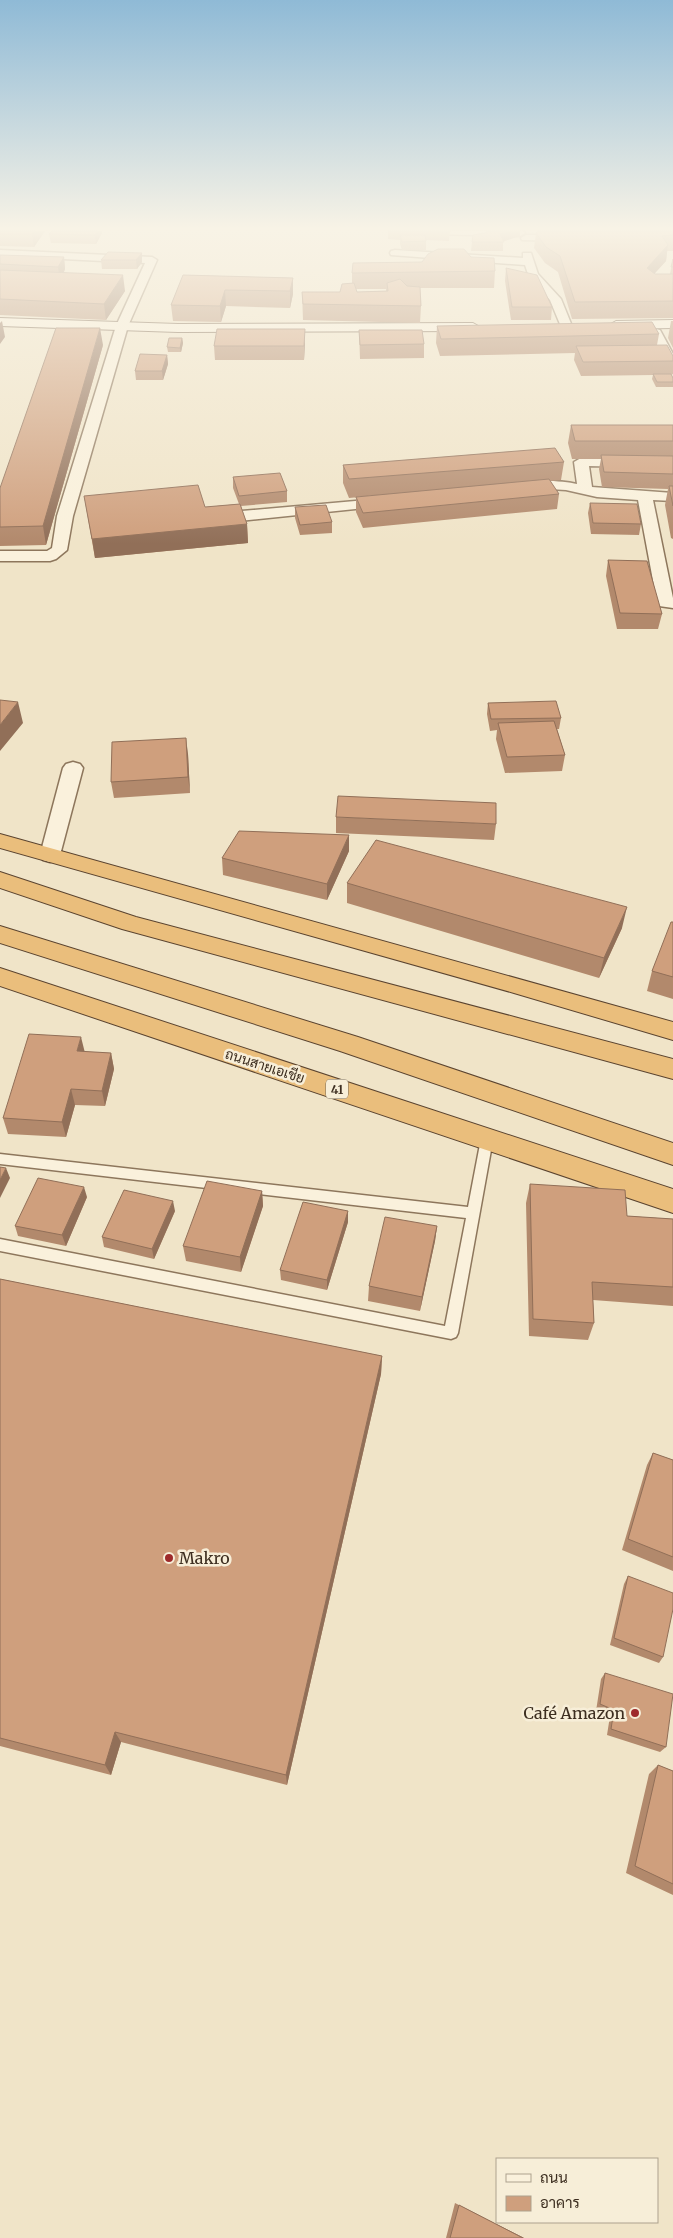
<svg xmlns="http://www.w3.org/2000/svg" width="673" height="2238" font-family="Merriweather,Sarabun,serif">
<rect width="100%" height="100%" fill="#f0e4c8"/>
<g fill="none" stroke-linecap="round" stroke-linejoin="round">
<defs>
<path id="service" d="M487,1134L491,1135L493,1139L458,1333L456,1337L451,1339L0,1251V1239L445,1326L466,1218L0,1164V1154L468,1207L481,1139L483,1135Z"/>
<path id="minor" d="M422,231H523L525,233L520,236L427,234Z
M526,235H569L574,238L569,241L522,240L521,238Z
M0,250L152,257L157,260L128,326L73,516L67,550L56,559L50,561H0V551H47L52,548L57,516L116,326L145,263L0,256Z
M395,250L523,258V253H531L538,274L561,299L572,326L570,329H562L550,300L529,277L525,265L391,255L390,253L391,251Z
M656,329L660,330L673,354V370L667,366L650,333Z
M581,458L673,460V468L589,466L592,487L673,493V501L653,500L673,598V608L659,606L657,602L638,500L597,497L566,490L549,489L521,492L514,488C522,477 564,481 577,484L574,462Z
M389,498L394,499L396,502L394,505L230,522L225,520L222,517L225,514L230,512Z
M73,762L80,764L83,768L60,855L57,860L50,862L43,860L40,855L63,768L66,764Z"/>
<path id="secondary" d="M0,318L178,324L473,323L480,327L473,331L178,332L0,326Z
M673,320V328L616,329L609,325L616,321Z"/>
<path id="trunk" d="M0,834L673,1022V1040L514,993L0,848Z
M0,872L136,917L673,1059V1079L122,929L0,888Z
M0,926L358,1037L673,1143V1165L340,1051L0,943Z
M0,968L673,1189V1213L0,986Z"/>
</defs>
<use href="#service" stroke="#8d765c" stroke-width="3"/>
<use href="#minor" stroke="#8d765c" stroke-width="3"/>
<use href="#secondary" stroke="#6f573f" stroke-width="2"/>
<use href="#trunk" stroke="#5b4430" stroke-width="2"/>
<use href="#service" fill="#faf1dc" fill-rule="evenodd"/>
<use href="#minor" fill="#faf1dc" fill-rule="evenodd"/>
<use href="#secondary" fill="#faf1dc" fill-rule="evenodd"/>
<use href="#trunk" fill="#eabe7c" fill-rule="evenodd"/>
</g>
<path fill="#b2896c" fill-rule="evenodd" d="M0,231H45L34,247L0,246Z
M388,231H450L449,241L426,240V250H402L400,244V240L388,239Z
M673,231V251H667L666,261L654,274H670L673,259V318L572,319L558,272L545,263L534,248L536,233Z
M102,233L96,244L51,243L49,234Z
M485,233L520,236L503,241V251H471L472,242Z
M142,253V262L137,269H102L101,260Z
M0,255L64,257L65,269L64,272L125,291L106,320L0,315Z
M471,257L495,271L494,288H420L421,306L420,323L303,320L302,292H340L352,283V273L422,262ZM356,289H386V291L357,292Z
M506,268L552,307L551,320H511L505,281Z
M183,275L293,278V294L290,308L226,306L221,322L173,321L171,305Z
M671,321H673V348L668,338Z
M437,326L659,334L657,345L673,356V374L671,375L673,378V387H656L652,379L653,375L581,376L574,360L575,353L440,356L436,343Z
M359,330L424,344V358L360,359Z
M182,338L183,343L181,352H168L167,347Z
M305,343L304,360H215L214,346Z
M103,345L46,545L0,546V488Z
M167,355L168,364L163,380H136L135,371Z
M571,425H673V539L671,538L665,505L668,489L602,487L599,469L601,459H572L568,443Z
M564,462L561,480L550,481L559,494L557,509L363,528L356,512V497L380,495L349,498L343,483V465Z
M233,477L287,491V502L241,506L247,524L248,543L95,558L84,496L205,507L239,504L233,488Z
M590,503L641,524L639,535L591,534L588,513Z
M295,507L332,522V533L300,535L295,518Z
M608,560L662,614L658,629H617L606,576Z
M488,703L561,718L559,729H557L565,755L562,771L505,773L496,739L497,730L490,731L487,714Z
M188,754L190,793L114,798L111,782Z
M336,817L496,824L494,840L336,833Z
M349,851L327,900L223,875L222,858Z
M347,883L622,928L599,978L347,903Z
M673,922V999L647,991L652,971Z
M85,1052L111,1053L114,1069L105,1106L75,1105L66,1137L8,1134L3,1118Z
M530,1184L627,1216L673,1219V1306L593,1300L594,1323L588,1340L529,1336L526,1203Z
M262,1191L263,1206L241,1272L186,1261L183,1246Z
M87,1197L66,1246L18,1236L15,1226Z
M175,1211L154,1259L104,1247L102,1237Z
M348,1211V1222L327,1290L281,1280L280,1270Z
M437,1226L435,1241L420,1311L368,1301L369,1286Z
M0,1279L382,1356L381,1374L287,1785L121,1742L111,1775L0,1746Z
M653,1453L673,1460V1571L622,1550L647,1465Z
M628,1576L663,1657L659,1663L610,1645L624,1584Z
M605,1673L666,1747L660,1752L607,1735L610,1716L596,1711L601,1679Z
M658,1765L673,1771V1895L626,1873L649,1774Z
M455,2203L524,2238H446Z"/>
<path fill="#916f58" d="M35,231H45L34,247L32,234Z
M98,231H102V233L96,244L95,235Z
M511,231H520V236L499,243L500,234Z
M668,245L666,261L645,284L647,268Z
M142,253V262L137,269L136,260Z
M64,257L65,269L60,280L58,267Z
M123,275L125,291L106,320L104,304Z
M293,278V294L290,308V291Z
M225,290L226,306L221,322L220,306Z
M2,321L5,337L0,344V323Z
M100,328L103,345L46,545L43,526Z
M305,329V343L304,360V346Z
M182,338L183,343L181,352L180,348Z
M167,355L168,364L163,380L162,371Z
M247,524L248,543L95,558L92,539Z
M18,702L23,723L0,751V725Z
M186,738L188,754L190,793L188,777Z
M349,835V851L327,900V884Z
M627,907L622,928L599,978L604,958Z
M81,1037L85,1053L77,1051Z
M111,1053L114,1069L105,1106L102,1091Z
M71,1089L75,1105L66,1137L62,1122Z
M6,1168L10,1178L0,1198V1180Z
M84,1187L87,1197L66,1246L62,1235Z
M262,1191L263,1206L241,1272L240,1257Z
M173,1201L175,1211L154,1259L152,1249Z
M348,1211V1222L327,1290V1280Z
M437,1226L435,1241L420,1311L422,1297Z
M382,1356L381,1374L287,1785L286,1775Z
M115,1732L121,1742L111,1775L105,1765Z
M455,2203L524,2238H523Z"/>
<path fill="#cf9f7d" stroke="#916f58" d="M0,231H35L32,234H0Z
M52,231H98L95,235L49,234Z
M388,231H450V232Z
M487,231H511L500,234L504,242H472L473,235L485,233Z
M538,231H673V235L662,236L668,245L647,268L655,274H673V301L575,302L560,256L546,247L536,233Z
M400,235H425L426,241L402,242Z
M438,249H464L471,257L494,258L495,271L352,273L353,263L422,262L428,254Z
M108,252L142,253L136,260H101Z
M0,255L64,257L58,267L0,264Z
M673,259V267H671Z
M506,268L537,275L552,307H512Z
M0,270L123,275L104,304L0,299Z
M183,275L293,278L290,291L225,290L220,306L171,305Z
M400,279L407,286L420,287L421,306L303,304L302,292H340L342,284L354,283L357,292L388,291L387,283Z
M652,322L659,334L441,339L437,326Z
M56,328H100L43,526L0,527V488Z
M217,329H305L304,346H214Z
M359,330H422L424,344L360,345Z
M169,338H182L180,348L167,347Z
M667,345L673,356V361L583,362L576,346Z
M140,354L167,355L162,371H135Z
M653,374H671L673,378V382H657Z
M571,425H673V441H575Z
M555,448L564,462L349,479L343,465Z
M601,455L673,456V474L604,472Z
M280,473L287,491L239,496L233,477Z
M549,479L559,494L363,513L356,497Z
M198,485L205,507L240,504L247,524L92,539L84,496Z
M669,486H673V506Z
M590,503L637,504L641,524L593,523Z
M326,505L332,522L300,525L295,507Z
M608,560L647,561L662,614L620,613Z
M0,700L18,702L0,725Z
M556,701L561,718L491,719L488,703Z
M554,721L565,755L507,757L498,723Z
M186,738L188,777L111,782L112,742Z
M338,796L496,803V824L336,817Z
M239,831L349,835L327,884L222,858Z
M376,840L627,907L604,958L347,883Z
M671,922H673V977L652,971Z
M29,1034L81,1037L77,1051L111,1053L102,1091L71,1089L62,1122L3,1118Z
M0,1167L6,1168L0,1180Z
M38,1178L84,1187L62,1235L15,1226Z
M207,1181L262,1191L240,1257L183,1246Z
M530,1184L625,1190L627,1216L673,1219V1287L592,1282L594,1323L533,1319Z
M124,1190L173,1201L152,1249L102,1237Z
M303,1202L348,1211L327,1280L280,1270Z
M385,1217L437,1226L422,1297L369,1286Z
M0,1279L382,1356L286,1775L115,1732L105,1765L0,1738Z
M653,1453L673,1460V1557L628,1539Z
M628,1576L673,1593V1609L663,1657L614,1638Z
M605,1673L673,1694L666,1747L611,1729L614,1710L600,1704Z
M658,1765L673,1771V1884L635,1866Z
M459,2205L523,2238H450Z"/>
<linearGradient id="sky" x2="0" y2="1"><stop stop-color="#8fbad6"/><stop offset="0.42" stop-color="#f8f3e6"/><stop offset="1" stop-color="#f8f3e6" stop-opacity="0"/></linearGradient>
<rect width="673" height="544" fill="url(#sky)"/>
<g fill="#9e2a2b" stroke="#f7eed8" stroke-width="2">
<circle cx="169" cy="1558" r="5"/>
<circle cx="635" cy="1713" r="5"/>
</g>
<g text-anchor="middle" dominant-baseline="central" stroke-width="5" stroke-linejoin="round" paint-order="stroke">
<rect fill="#f7eed8" stroke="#756857" stroke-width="1" x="326" y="1079.5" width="22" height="19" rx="4"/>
<g font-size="12" font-weight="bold" fill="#3d2e20">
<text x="337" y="1089">41</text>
</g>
<g font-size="14" fill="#3d2e20" stroke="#f7eed8">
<text transform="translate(265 1066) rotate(18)">ถนนสายเอเชีย</text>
</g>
<g font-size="16" fill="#3d2e20" stroke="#f7eed8" text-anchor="start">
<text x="179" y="1558">Makro</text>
<text x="625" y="1713" text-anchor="end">Café Amazon</text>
</g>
</g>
<rect x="496" y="2158" width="162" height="65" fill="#f7eed8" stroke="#ada18e"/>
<rect x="506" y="2174" width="25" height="8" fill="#faf1dc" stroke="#ada18e"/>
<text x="540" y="2183" font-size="15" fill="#3d2e20">ถนน</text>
<rect x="506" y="2196" width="25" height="15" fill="#cf9f7d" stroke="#ada18e"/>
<text x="540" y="2208" font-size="15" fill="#3d2e20">อาคาร</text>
</svg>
